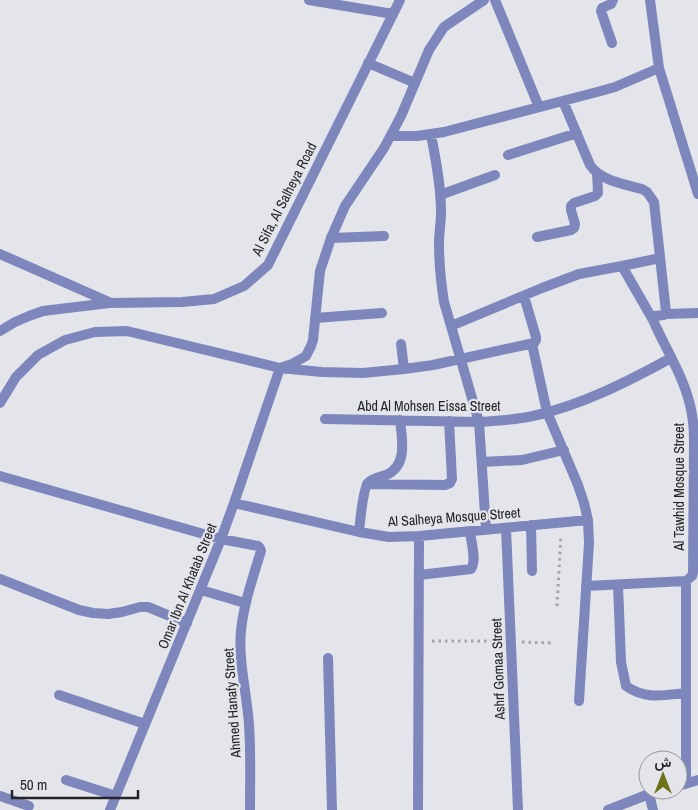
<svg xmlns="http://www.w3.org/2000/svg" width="698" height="810" font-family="'Archivo Narrow',Vazirmatn,sans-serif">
<rect width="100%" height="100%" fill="#e4e5eb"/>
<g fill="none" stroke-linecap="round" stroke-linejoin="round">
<path stroke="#a2a3a8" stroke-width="3" stroke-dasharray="2.5 4" stroke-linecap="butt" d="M557,606L561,535
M432,641H498
M522,642L552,643"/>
<path stroke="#7e87bc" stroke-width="10" d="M309,0L393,14
M495,0L539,107
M650,0L659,68L698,194
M612,43L601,11L602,8L611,4L613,0
M563,101L590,165C601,181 624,184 642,189L647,192L654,202L666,312L664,315L655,316L653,320C665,348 683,375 690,405C693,417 694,428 694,440L693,572L692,576L686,581V784
M431,135C436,160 441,186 441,212C441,223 439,233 439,243C439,263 441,283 444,302L479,422L486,529
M391,136H417L444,132L597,92L615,87L659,68
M508,155L577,133
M440,195L495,175
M537,237L571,230L574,228L575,224L571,210V206L574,203L595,196L598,193L597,173
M331,238L384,236
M0,254L109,302
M622,266L653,320
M665,314L698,313
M315,318L382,313
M451,326L542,288L579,274L622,266L660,258
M0,331L15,322L29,316L43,311L109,303L182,302L214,299L244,286L268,265L400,0
M401,344L404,369
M532,344L547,412L578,485L584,503L588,520L589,543L579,701
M325,419L479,422C497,421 515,420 533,416C582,405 627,382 671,358
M482,462L522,460L564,450
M0,476L221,539L258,546L260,548L261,551C253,577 244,603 241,630C238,662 247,693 249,725C251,753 250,782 250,810
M367,484L445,485L450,483L452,479L449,421
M234,503L359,532L389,537L419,536L588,520
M531,525L532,571
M506,528L518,810
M359,532C360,522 363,489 368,483C372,478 380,477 386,475C408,466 402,439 400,420
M419,575L471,569C477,561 471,542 470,531
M0,579L79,610L93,613L108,614L122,612L140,607H148L187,623
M618,585L621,662L626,686C646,700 663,695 686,693
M586,586L686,581
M201,590L245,603
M328,658L332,810
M59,695L145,724
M66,780L116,796
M678,786L698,780
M649,794L653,810
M0,796L29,806
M110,810L221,539L234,503L280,368L322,372L363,373L404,369L433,365L534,343L536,340V337L524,296
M418,810L419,536
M608,810L649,794L663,790"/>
<path stroke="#7e87bc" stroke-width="10" d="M368,63L415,83
M0,403L16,377L38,355L65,340L95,332L127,331L280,368L292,364L306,356L311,346L313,340L320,271L331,238L345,206L384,148L401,116L429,50L444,27L484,0"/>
</g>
<g text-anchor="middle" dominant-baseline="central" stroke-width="4.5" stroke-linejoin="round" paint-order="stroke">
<g font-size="14" fill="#242527" stroke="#e4e5eb">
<text transform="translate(284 199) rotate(-63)">Al Sifa, Al Salheya Road</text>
<text x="429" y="406">Abd Al Mohsen Eissa Street</text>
<text transform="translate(679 487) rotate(-90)">Al Tawhid Mosque Street</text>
<text transform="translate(454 517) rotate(-4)">Al Salheya Mosque Street</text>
<text transform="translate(187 586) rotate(-68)">Omar Ibn Al Khatab Street</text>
<text transform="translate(498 669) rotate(-92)">Ashrf Gomaa Street</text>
<text transform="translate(232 703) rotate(-94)">Ahmed Hanafy Street</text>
</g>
</g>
<g transform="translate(663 775)"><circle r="24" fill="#e4e5eb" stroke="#97989d"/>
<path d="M0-4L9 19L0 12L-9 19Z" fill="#6f7218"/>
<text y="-8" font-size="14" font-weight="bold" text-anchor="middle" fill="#242527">ش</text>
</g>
<path d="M12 790v8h126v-8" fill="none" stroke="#242527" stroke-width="2.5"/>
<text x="20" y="790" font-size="15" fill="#242527" stroke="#e4e5eb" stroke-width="4" paint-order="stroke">50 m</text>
</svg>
